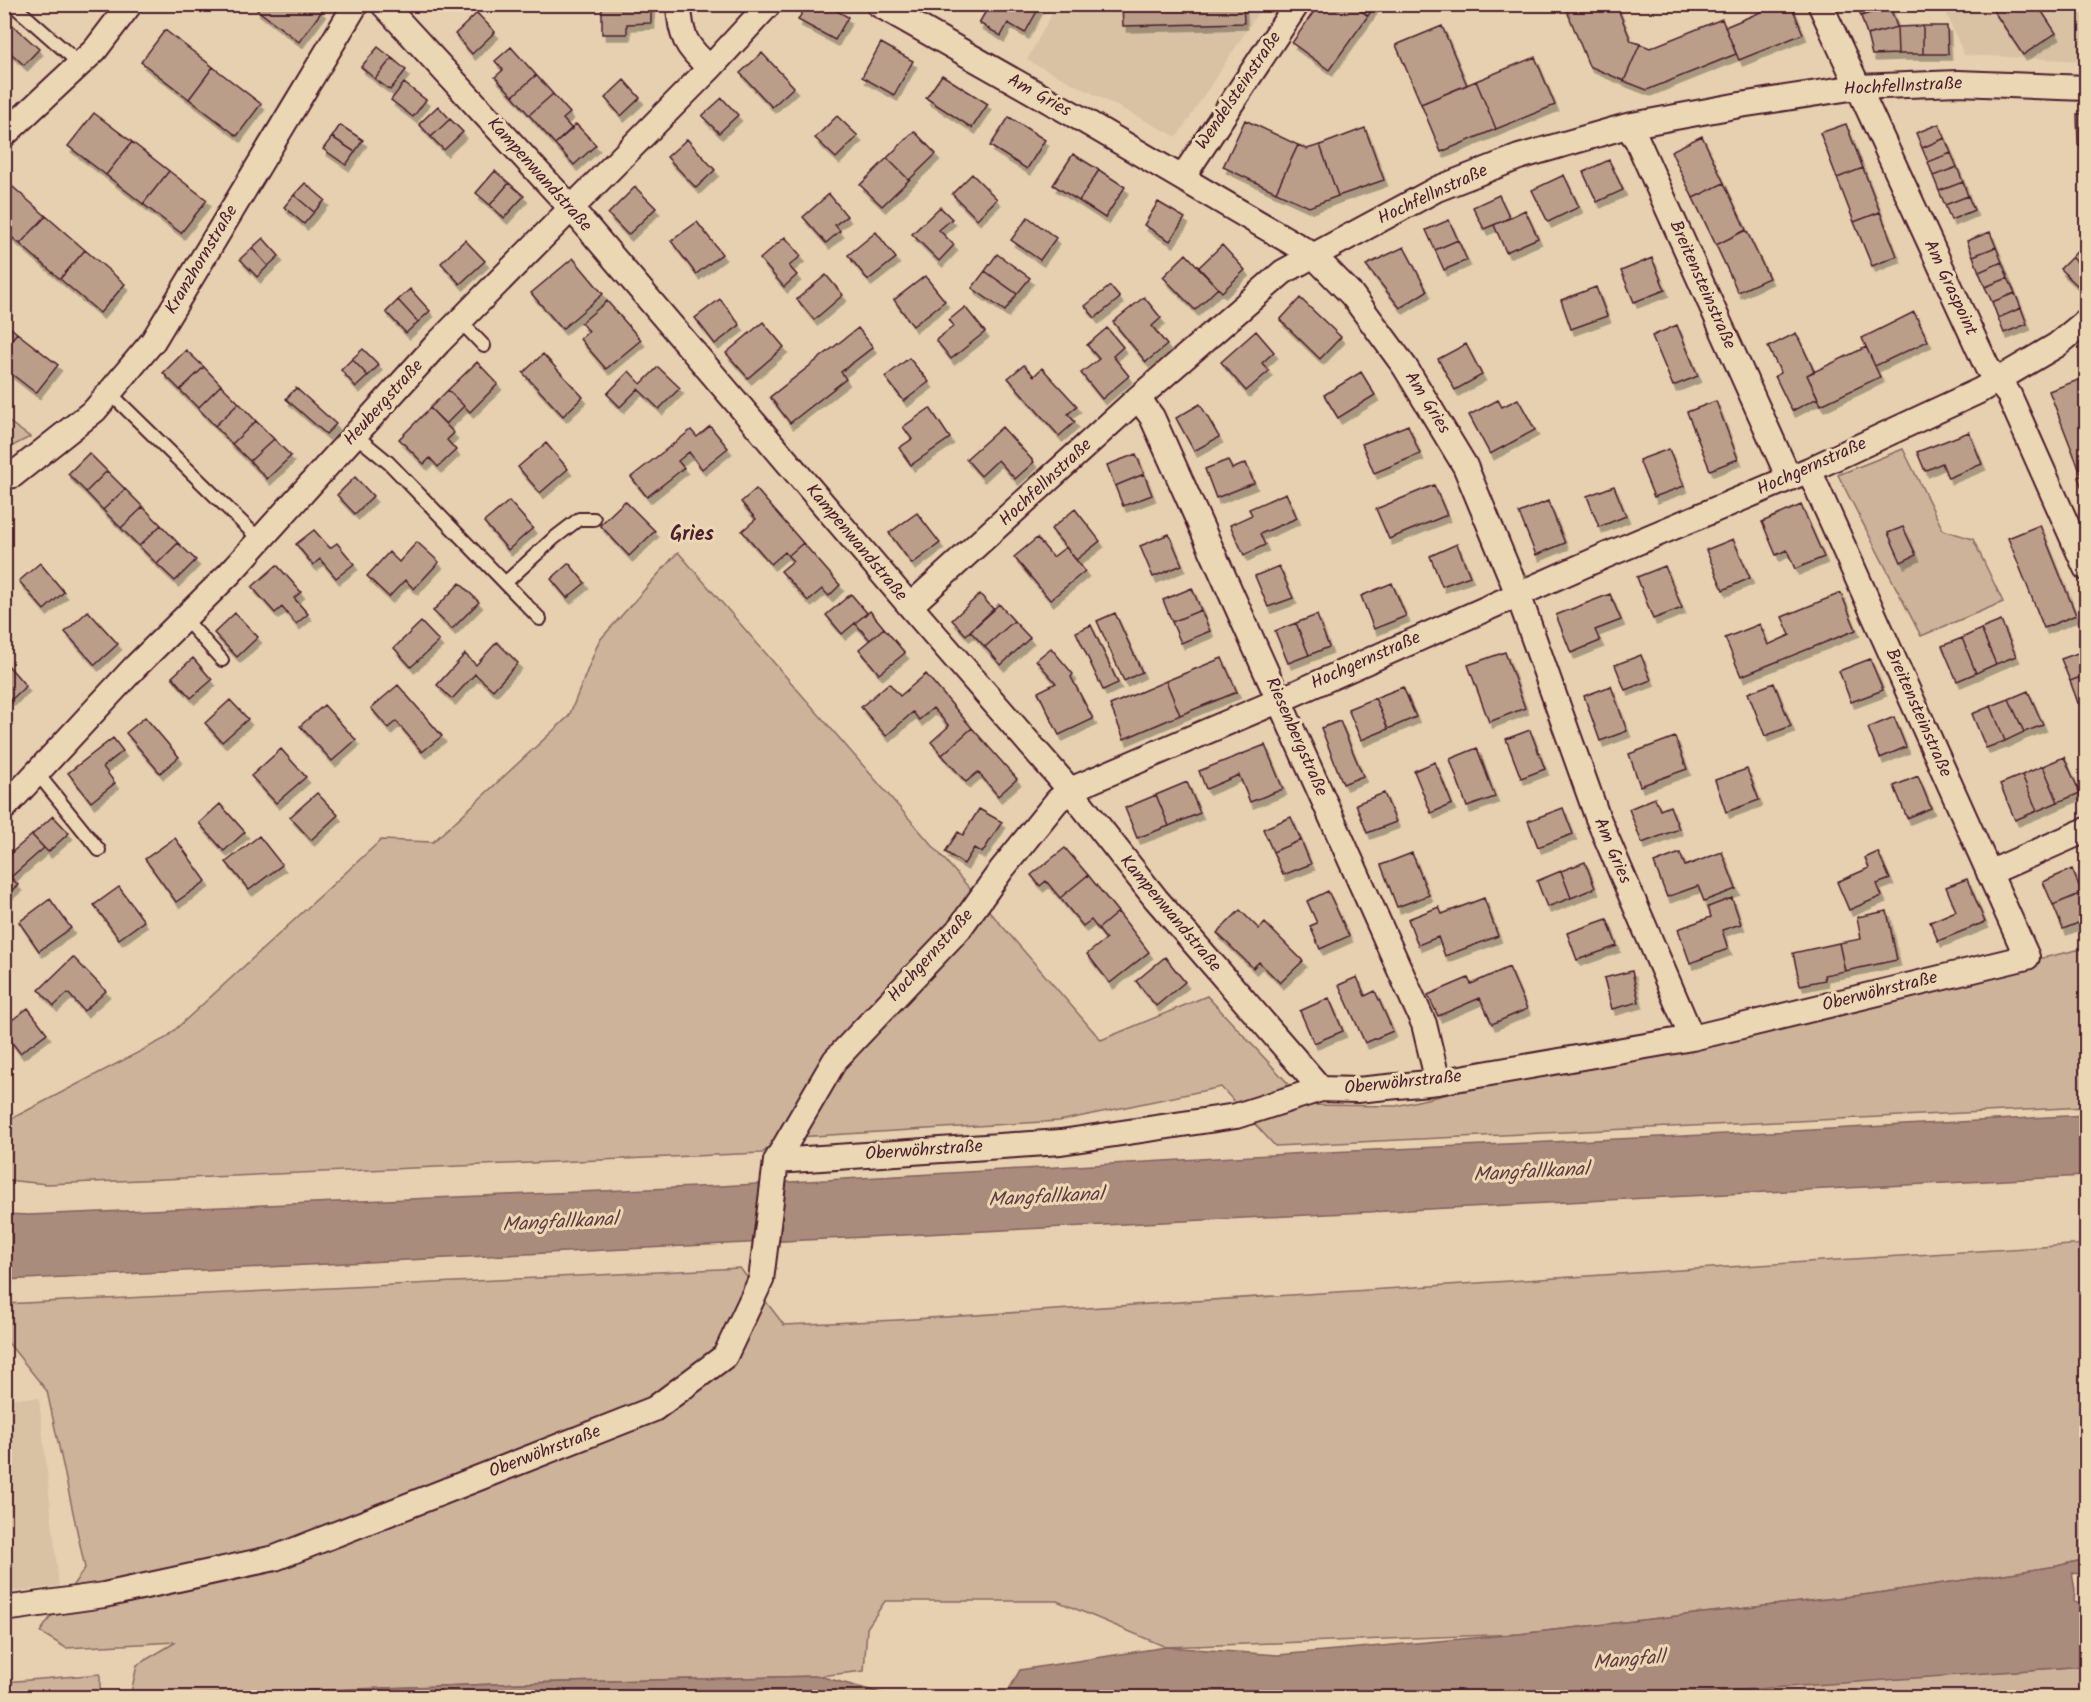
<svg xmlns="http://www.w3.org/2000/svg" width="2091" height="1702" font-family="Kalam,sans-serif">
<defs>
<filter id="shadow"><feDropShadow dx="3.5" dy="6" stdDeviation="0" flood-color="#0004"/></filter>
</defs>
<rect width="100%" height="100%" fill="#e6d0af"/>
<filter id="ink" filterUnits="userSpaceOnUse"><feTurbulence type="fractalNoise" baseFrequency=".0167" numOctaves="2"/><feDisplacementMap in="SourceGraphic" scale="12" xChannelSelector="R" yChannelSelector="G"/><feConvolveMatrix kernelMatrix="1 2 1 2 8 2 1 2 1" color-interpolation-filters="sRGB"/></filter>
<g filter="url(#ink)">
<path fill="#d9c1a4" d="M1057,5H1263L1177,137L1027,60Z
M1943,5H2086V61L1964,55Z
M5,1398H39L59,1586L5,1593Z"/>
<path fill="#ccb39a" stroke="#8b6962" stroke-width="1.5" d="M5,419L30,437L5,450Z
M1903,449L1943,530L1973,539L2003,602L1921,636L1838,475Z
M678,552L1101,1040L1207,996L1308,1105L1396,1106L2086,948V1107L1275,1146L1221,1087L1059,1121L781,1138L762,1153L47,1184L5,1180V1122L166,1038L381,840L433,842L569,716L599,641Z
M2086,1244V1559L2057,1566L1871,1594L1519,1634L1166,1647L1057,1601H885L867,1628L864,1671L819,1676L523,1683L130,1697L137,1665L176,1642L66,1648L40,1632L85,1568L47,1391L5,1339L4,1304L740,1268L784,1325L898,1320Z
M2086,1666V1697H1626Z
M100,1674V1697H5V1682Z"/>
<path fill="#aa8c7d" stroke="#84605c" stroke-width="1.5" d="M2086,1115V1176L5,1280V1214L29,1215L720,1186L1307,1153L1794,1131Z
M2086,1559V1575L2072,1573L2075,1590L2074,1602L2086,1606V1666L1626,1698L944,1697L1006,1695L1020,1670L1166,1647L1278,1655L1519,1634L1871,1594L2057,1566Z
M819,1676L895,1697H147L523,1683Z"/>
<path fill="#ba9e8a" stroke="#4a1f2b" stroke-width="1.5" filter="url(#shadow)" d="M259,4H314L322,11L299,42L256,9Z
M602,4H651V23L627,24V34H602Z
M807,4H825L848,17L835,40L798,20Z
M990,4H1041L1025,33L1008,23L1001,36L979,23Z
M1122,4H1243L1244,23L1123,26Z
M1319,4H1352L1368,16L1329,70L1292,43Z
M1352,4H1376L1368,16Z
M1570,4H1616L1631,41L1640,44L1624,81L1589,66L1565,6Z
M1780,4H1791L1803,34L1739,60L1725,27Z
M1857,4H1890V7L1861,16Z
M1989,4H2037L2056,33L2023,55Z
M1890,7L1897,27L1867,35L1861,16Z
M477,13L495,32L472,54L455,34Z
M4,17L39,49L24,65L4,47Z
M1722,19L1736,54L1647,90L1624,81L1640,44L1650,48Z
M1442,26L1467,85L1421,104L1396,45Z
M1923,26V54H1898L1897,27Z
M1923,26H1947L1948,54H1923Z
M1897,27L1898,54L1872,55L1867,35Z
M165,30L213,67L189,99L141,62Z
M881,43L913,61L894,95L862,77Z
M378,47L392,58L375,79L361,67Z
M511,47L536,75L513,96L495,77L503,70L495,61Z
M762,53L794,87L772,107L740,73Z
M1535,57L1555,105L1496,129L1476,81Z
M392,58L406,70L390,90L375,79Z
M213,67L261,104L237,136L189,99Z
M536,75L553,94L529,115L513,96Z
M942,75L988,104L972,128L926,98Z
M624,80L640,98L621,116L605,98Z
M1476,81L1496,129L1441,152L1421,104Z
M404,83L426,100L413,117L391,100Z
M553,94L570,113L563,119L572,129L555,144L529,115Z
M722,98L738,115L719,133L702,116Z
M438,106L450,119L431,137L419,124Z
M94,113L132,142L106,175L68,146Z
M2086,113V144L2078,145L2077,114Z
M837,116L858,136L836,158L815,138Z
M1009,117L1045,140L1027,169L990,146Z
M450,119L463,132L444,150L431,137Z
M1245,120L1298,145L1276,192L1223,167Z
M576,124L596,145L574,165L555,144Z
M1846,124L1863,168L1837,178L1820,133Z
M1939,124L1945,138L1922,148L1916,133Z
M340,125L363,140L355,152L332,137Z
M1365,128L1384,180L1338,196L1320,145Z
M914,131L936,154L909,180L887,158Z
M1702,136L1724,183L1693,198L1671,151Z
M332,137L355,152L346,165L323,149Z
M1945,138L1951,153L1928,162L1922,148Z
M687,139L715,170L696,188L667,157Z
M132,142L169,171L143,204L106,175Z
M1298,145L1307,149L1320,145L1338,196L1309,207L1276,192Z
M1951,153L1957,167L1933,176L1928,162Z
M1073,154L1099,170L1079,201L1053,185Z
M887,158L909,180L882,206L860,185Z
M1609,160L1623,190L1597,202L1583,172Z
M1957,167L1963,182L1939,191L1933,176Z
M1863,168L1880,212L1854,222L1837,178Z
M1099,170L1125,187L1105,218L1079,201Z
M169,171L207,200L181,233L143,204Z
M495,171L509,183L490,205L476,193Z
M972,174L997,199L977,219L952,194Z
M1564,175L1579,207L1548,222L1532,190Z
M6,181L46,216L20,244L4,231V183Z
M1963,182L1968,196L1945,205L1939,191Z
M305,183L325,200L314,212L294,195Z
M509,183L524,196L504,218L490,205Z
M1724,183L1746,230L1716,245L1693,198Z
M635,187L656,208L628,235L608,214Z
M829,194L847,216L835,225L840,231L826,243L803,217Z
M294,195L314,212L304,224L284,207Z
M1499,195L1510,218L1484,229L1473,207Z
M1968,196L1974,210L1951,220L1945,205Z
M1158,202L1185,218L1170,241L1144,225Z
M940,207L952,219L939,230L954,245L939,261L912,234Z
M1525,210L1538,238L1506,252L1494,225Z
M1880,212L1897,256L1872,266L1854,222Z
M46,216L85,250L60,279L20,244Z
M1028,217L1056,238L1040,260L1011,240Z
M1449,220L1458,240L1435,250L1426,230Z
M697,222L722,254L696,274L671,241Z
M1746,230L1769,278L1738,292L1716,245Z
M876,232L896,258L868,280L848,255Z
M1990,232L1996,247L1973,256L1967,241Z
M785,237L801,256L789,266L797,275L784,287L760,259Z
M263,238L279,256L268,266L252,248Z
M465,240L485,261L460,284L441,263Z
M1458,240L1467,260L1444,270L1435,250Z
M1222,245L1245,270L1222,292L1198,268Z
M2083,245L2086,248V271L2072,257Z
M1404,247L1427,291L1400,308L1366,265Z
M1996,247L2002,262L1979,272L1973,256Z
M252,248L268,266L257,277L240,259Z
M85,250L125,284L100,313L60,279Z
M997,254L1030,278L1017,294L985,271Z
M1186,254L1218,288L1195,310L1163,277Z
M2072,257L2086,271V280L2079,287L2060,269Z
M573,258L603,294L562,329L531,293Z
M1652,258L1665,290L1634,302L1621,271Z
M2002,262L2008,278L1985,287L1979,272Z
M985,271L1017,294L1005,311L972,288Z
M826,275L843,295L814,320L797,299Z
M925,276L945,301L913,326L894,300Z
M2008,278L2015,293L1992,302L1985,287Z
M1110,286L1120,298L1095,318L1085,306Z
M1596,287L1607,316L1571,329L1561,300Z
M410,289L430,311L418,322L398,300Z
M2015,293L2021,308L1998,318L1992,302Z
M1144,297L1161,318L1152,326L1167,345L1146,362L1113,322Z
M1300,298L1341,337L1320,359L1280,320Z
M720,299L740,325L715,344L695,318Z
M398,300L418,322L406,333L386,312Z
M607,301L641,340L606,369L580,339L589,331L581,323Z
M965,307L985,332L951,359L936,340L954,326L949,320Z
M2021,308L2027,324L2004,333L1998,318Z
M1914,312L1928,341L1875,366L1862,338Z
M4,322L17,333L4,349Z
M763,322L784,347L748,378L726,353Z
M1677,325L1698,376L1673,386L1652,336Z
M858,328L873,347L841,372L846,379L790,423L770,397Z
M1107,328L1123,347L1113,356L1129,376L1102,399L1081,373L1099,359L1087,345Z
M1256,331L1274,352L1262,363L1269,371L1246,391L1221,362Z
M17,333L58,365L36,393L4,368V349Z
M1796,333L1814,371L1807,375L1818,398L1792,411L1775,376L1781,373L1768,347Z
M1466,344L1482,375L1455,390L1438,359Z
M1866,347L1880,377L1821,405L1807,375Z
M363,349L379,365L368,376L352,359Z
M186,350L204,367L180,390L163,373Z
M543,354L583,397L563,416L523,373Z
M909,358L929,382L904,401L885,377Z
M352,359L368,376L356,387L341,370Z
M477,362L498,384L470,412L448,390Z
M1024,365L1034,376L1042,368L1077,406L1068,414L1075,422L1059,436L1008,378Z
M204,367L221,385L198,408L180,390Z
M658,367L680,388L659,409L638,389L620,407L607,394L629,371L641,384Z
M1361,372L1375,395L1338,418L1324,395Z
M2086,377V474L2082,476L2049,391Z
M221,385L239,403L215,426L198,408Z
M296,388L336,424L326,434L286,399Z
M448,390L464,406L446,424L430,408Z
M1518,399L1535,430L1490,454L1469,415L1498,400L1502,407Z
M1716,401L1738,459L1710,470L1687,412Z
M239,403L256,421L232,444L215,426Z
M1200,404L1219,437L1194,451L1176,418Z
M430,408L454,433L447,440L456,450L438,467L430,458L424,464L399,439Z
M930,408L950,438L911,465L899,448L912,439L903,427Z
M256,421L274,439L250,461L232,444Z
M1408,425L1420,454L1374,473L1362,444Z
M710,426L728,448L702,469L689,452L678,461L684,468L647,497L631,477L691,430L697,437Z
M1002,427L1034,462L1015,479L998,460L981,476L966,459Z
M1969,432L1982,464L1948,478L1942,463L1925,471L1917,452Z
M274,439L291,456L267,479L250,461Z
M546,443L568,469L540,493L518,467Z
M1669,449L1684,486L1654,497L1639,460Z
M89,453L107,471L86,492L68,474Z
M1136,454L1144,474L1115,486L1107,465Z
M1228,460L1232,469L1246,463L1254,483L1216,498L1205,469Z
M107,471L125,489L103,510L86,492Z
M1144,474L1152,495L1123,506L1115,486Z
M2086,474V490L2083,491L2078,477Z
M355,477L373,496L355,514L337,495Z
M1434,485L1447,515L1389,539L1376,509Z
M1614,486L1626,516L1599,527L1587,496Z
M125,489L143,507L121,528L103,510Z
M756,489L803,543L788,556L785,552L771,564L742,531L756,519L741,502Z
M1286,493L1297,518L1260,534L1265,545L1244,555L1230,525L1252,515L1249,509Z
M509,501L533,528L508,550L484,522Z
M625,501L655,531L629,556L600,525Z
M1548,501L1565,543L1536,555L1519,513Z
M1801,505L1824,557L1795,569L1787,550L1776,555L1762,522Z
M143,507L161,525L139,546L121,528Z
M1075,509L1100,541L1076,560L1051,529Z
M917,513L940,543L912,564L889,533Z
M161,525L178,543L157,564L139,546Z
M2040,525L2076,615L2044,628L2008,538Z
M1903,527L1916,555L1901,562L1888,533Z
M314,530L330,548L337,543L354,564L336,578L320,559L313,565L296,544Z
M1169,534L1182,565L1153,577L1140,546Z
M1037,538L1053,557L1066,547L1085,571L1050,600L1014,557Z
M1733,539L1750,578L1723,590L1706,550Z
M417,542L439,562L414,589L405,580L389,597L367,576L389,552L399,562Z
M178,543L196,560L175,581L157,564Z
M803,543L840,585L829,596L822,589L808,601L781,571L793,561L788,556Z
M1457,544L1470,576L1442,586L1430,556Z
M40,563L64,592L44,610L19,581Z
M569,563L585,583L567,598L551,579Z
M277,565L301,592L294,598L308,614L296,624L282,607L275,613L252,587Z
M1279,566L1293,598L1268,607L1255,576Z
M1665,566L1682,608L1653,619L1637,577Z
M460,583L479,602L452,629L433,611Z
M1392,583L1406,616L1374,629L1361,596Z
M1192,588L1201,610L1172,622L1163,600Z
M1841,593L1856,630L1741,676L1725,638L1760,624L1768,645L1790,635L1782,617Z
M851,594L867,613L842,634L826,615Z
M980,594L994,610L966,635L952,620Z
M1610,594L1621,620L1595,630L1600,641L1571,653L1556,615Z
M999,604L1014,621L985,647L970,631Z
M1201,610L1210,631L1181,643L1172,622Z
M88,611L118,644L95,665L65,632Z
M870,611L884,628L870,640L855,623Z
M235,613L258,637L237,657L214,633Z
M1115,613L1142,672L1124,681L1097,621Z
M1317,615L1329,647L1309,655L1296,623Z
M1014,621L1030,638L1001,665L985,647Z
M2001,621L2016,656L1996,664L1981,629Z
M421,622L439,641L411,667L394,648Z
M1296,623L1309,655L1288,663L1275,631Z
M1091,625L1118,683L1103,690L1076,632Z
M884,628L905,653L879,674L859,649Z
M1981,629L1996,664L1976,673L1962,638Z
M1962,638L1976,673L1957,681L1942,646Z
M497,642L518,663L493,690L475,674L452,699L437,685L465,654L476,665Z
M1051,648L1073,674L1071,677L1093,719L1059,735L1038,692L1056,683L1036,660Z
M2086,650V675L2070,681L2061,659Z
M1505,652L1525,708L1489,722L1468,665Z
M1641,655L1651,680L1625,690L1615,665Z
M193,658L212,680L191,698L172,677Z
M1222,658L1237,692L1180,715L1166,681Z
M1870,659L1883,690L1851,702L1839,671Z
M6,663L26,686L11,700L4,692Z
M926,674L972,728L942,755L931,742L949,726L933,708L919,720L913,712L886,736L861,707L889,683L900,696Z
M2086,675V700L2078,703L2070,681Z
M1166,681L1180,715L1124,739L1110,705Z
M1774,683L1791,726L1765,736L1748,693Z
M398,685L442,736L422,752L396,721L388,728L371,708Z
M1611,686L1627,731L1600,741L1584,696Z
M1403,687L1416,717L1388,729L1375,698Z
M2028,691L2043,725L2024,732L2009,699Z
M1375,698L1388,729L1361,740L1348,709Z
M2009,699L2024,732L2005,741L1991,706Z
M230,700L248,719L222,742L205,723Z
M324,705L356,740L332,761L300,726Z
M1991,706L2005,741L1986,748L1972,714Z
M145,717L179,757L160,773L126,733Z
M1894,717L1906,747L1880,758L1868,728Z
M1340,721L1363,776L1343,784L1321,728Z
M972,728L1017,779L998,796L978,772L966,782L942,755Z
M1530,730L1545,769L1521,778L1506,739Z
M1675,737L1687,769L1640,786L1629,754Z
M113,738L123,751L103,767L115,783L91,802L68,773Z
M1265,745L1283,789L1250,802L1239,775L1206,789L1199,771Z
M1477,748L1495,797L1467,807L1450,759Z
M281,749L306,777L276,803L251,776Z
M2064,757L2080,793L2058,802L2043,766Z
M1435,762L1452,804L1431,813L1414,771Z
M2043,766L2058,802L2037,811L2022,775Z
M1747,769L1759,800L1726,812L1715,780Z
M2022,775L2037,811L2015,820L2000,784Z
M1918,776L1931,808L1907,818L1894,786Z
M1187,782L1200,813L1169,826L1156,795Z
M317,793L338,815L311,840L290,817Z
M1384,793L1396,822L1367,833L1356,804Z
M1156,795L1169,826L1137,838L1125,808Z
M1655,798L1660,810L1670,806L1679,829L1642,843L1629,809Z
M220,804L245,832L224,851L199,823Z
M1563,808L1573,834L1538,847L1528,821Z
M979,809L1002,822L982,853L974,848L964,864L945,852L958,832L963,835Z
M53,816L69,833L48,852L32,835Z
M1291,817L1301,840L1273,852L1263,829Z
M32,835L44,848L11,877L4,870V859Z
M259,836L282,865L249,890L226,862Z
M175,838L206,881L176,902L145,859Z
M1301,840L1311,864L1283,875L1273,852Z
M1065,848L1088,875L1060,898L1046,881L1040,886L1031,875Z
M1722,852L1736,889L1704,901L1698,886L1667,897L1654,863L1680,853L1685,866Z
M1878,852L1890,879L1877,884L1882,896L1849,910L1837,882L1869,868L1865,858Z
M1412,853L1429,895L1397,907L1381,865Z
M1585,862L1595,888L1571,898L1561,871Z
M2072,869L2082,893L2053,905L2043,882Z
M4,870L18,885L4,897Z
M1561,871L1571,898L1547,907L1537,881Z
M1088,875L1118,912L1098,929L1091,920L1083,926L1060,898Z
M1967,879L1985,922L1938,941L1930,922L1956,911L1946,887Z
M119,887L144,921L119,939L94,905Z
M1328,891L1349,936L1320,949L1310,926L1317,923L1307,901Z
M2082,893L2086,904V920L2063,929L2053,905Z
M1484,898L1498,936L1445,956L1438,937L1418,945L1408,919L1439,907L1442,914Z
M1732,898L1741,924L1722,930L1728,949L1690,963L1678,929L1711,917L1708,907Z
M50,899L71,928L39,951L19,922Z
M1240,910L1259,929L1265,923L1303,961L1280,983L1259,962L1253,968L1217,933Z
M1887,911L1897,960L1845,971L1839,943L1861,939L1857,917Z
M1118,912L1149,952L1110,983L1087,954L1106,939L1098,929Z
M1607,919L1617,946L1577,960L1567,933Z
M1839,943L1845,971L1824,975L1825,980L1800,985L1793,953Z
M73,957L106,991L84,1011L68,993L54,1006L39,990Z
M1165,957L1185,982L1156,1006L1136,981Z
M1509,967L1527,1009L1492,1024L1480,998L1438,1016L1428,995L1468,978L1471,984Z
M1632,971L1639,1002L1612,1009L1604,978Z
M1357,977L1365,996L1375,991L1393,1031L1365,1043L1339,985Z
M1329,998L1343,1031L1314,1043L1300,1011Z
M28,1008L47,1033L20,1053L4,1032V1026Z"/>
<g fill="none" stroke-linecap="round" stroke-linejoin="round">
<defs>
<path id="service" d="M12,4L80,64
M460,321L484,346
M110,393L260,540
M355,435L389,463L540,619
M505,583L553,539L579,519H594
M184,618L222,660
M37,773L99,850"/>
<path id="minor" d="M383,4L572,209L910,606L1070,790L1156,899L1321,1089
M679,4C680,36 686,47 710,68
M878,4L1083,120L1313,255L1352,295L1405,367L1465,466L1518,594L1597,816L1692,1038
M1820,4L1987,367L2009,395L2086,568
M1627,126L1637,140L1789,478
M4,135L95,50L130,4
M1182,178L1297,4
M1138,398L1152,417L1424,1024L1438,1082
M4,477L13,475L95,410L153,341L356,4
M910,606L1138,398L1283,272L1437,189L1519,157L1627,126L1740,105L1857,87L1958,83L2086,88
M4,808L135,667L230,573L438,343L710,68L769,4
M1989,873L2086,830
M776,1161L1061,1142L1236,1116L1321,1089L1357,1090L1438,1082L1692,1038L2027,957L1809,470
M4,1609L104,1595L275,1558L654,1409L725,1356L761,1280L776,1161L835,1060L959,929L1002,869L1057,801L1070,790L1280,700L1607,555L1809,470L1979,391L2057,345L2086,321"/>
</defs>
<use href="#service" stroke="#4a1f2b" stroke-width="16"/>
<use href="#minor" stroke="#4a1f2b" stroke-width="28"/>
<use href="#service" stroke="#ecd7b5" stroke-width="12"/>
<use href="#minor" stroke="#ecd7b5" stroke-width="24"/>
</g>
</g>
<g text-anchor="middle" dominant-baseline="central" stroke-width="6" stroke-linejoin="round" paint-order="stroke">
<g font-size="18" fill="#4a1f2b" stroke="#ecd7b5">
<text transform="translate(1903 87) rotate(-3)">Hochfellnstraße</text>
<text transform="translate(1239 91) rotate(-56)">Wendelsteinstraße</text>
<text transform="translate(1039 96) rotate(29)">Am Gries</text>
<text transform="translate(539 175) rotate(48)">Kampenwandstraße</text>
<text transform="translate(1433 195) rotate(-25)">Hochfellnstraße</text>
<text transform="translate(202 260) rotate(-59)">Kranzhornstraße</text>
<text transform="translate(1702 285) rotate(66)">Breitensteinstraße</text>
<text transform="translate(1950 288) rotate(65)">Am Graspoint</text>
<text transform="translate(384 403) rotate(-48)">Heubergstraße</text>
<text transform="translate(1427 403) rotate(58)">Am Gries</text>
<text transform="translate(1812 467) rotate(-24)">Hochgernstraße</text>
<text transform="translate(1046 483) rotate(-43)">Hochfellnstraße</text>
<text transform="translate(856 543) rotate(50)">Kampenwandstraße</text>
<text transform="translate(1366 661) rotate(-24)">Hochgernstraße</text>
<text transform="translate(1918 713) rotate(66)">Breitensteinstraße</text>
<text transform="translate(1296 737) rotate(66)">Riesenbergstraße</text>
<text transform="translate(1612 851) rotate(67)">Am Gries</text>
<text transform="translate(1170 914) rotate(50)">Kampenwandstraße</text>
<text transform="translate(931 956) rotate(-48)">Hochgernstraße</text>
<text transform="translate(1880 992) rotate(-14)">Oberwöhrstraße</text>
<text transform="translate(1403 1083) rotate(-6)">Oberwöhrstraße</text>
<text transform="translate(924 1151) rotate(-4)">Oberwöhrstraße</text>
<text transform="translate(545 1452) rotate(-21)">Oberwöhrstraße</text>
</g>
<g font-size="20" font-weight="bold" fill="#4a1f2b" stroke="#ecd7b5">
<text x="692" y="535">Gries</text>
</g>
<g font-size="20" font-style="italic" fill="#623a40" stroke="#ecd7b5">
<text transform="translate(1531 1173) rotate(-3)">Mangfallkanal</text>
<text transform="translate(1046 1198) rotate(-3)">Mangfallkanal</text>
<text transform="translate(560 1223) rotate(-3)">Mangfallkanal</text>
<text transform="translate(1629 1661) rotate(-5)">Mangfall</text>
</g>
</g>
<rect width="2091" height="1702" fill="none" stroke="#ecd7b5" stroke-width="24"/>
<rect x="12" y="12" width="2067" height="1678" fill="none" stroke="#4a1f2b" stroke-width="2" filter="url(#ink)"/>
</svg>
